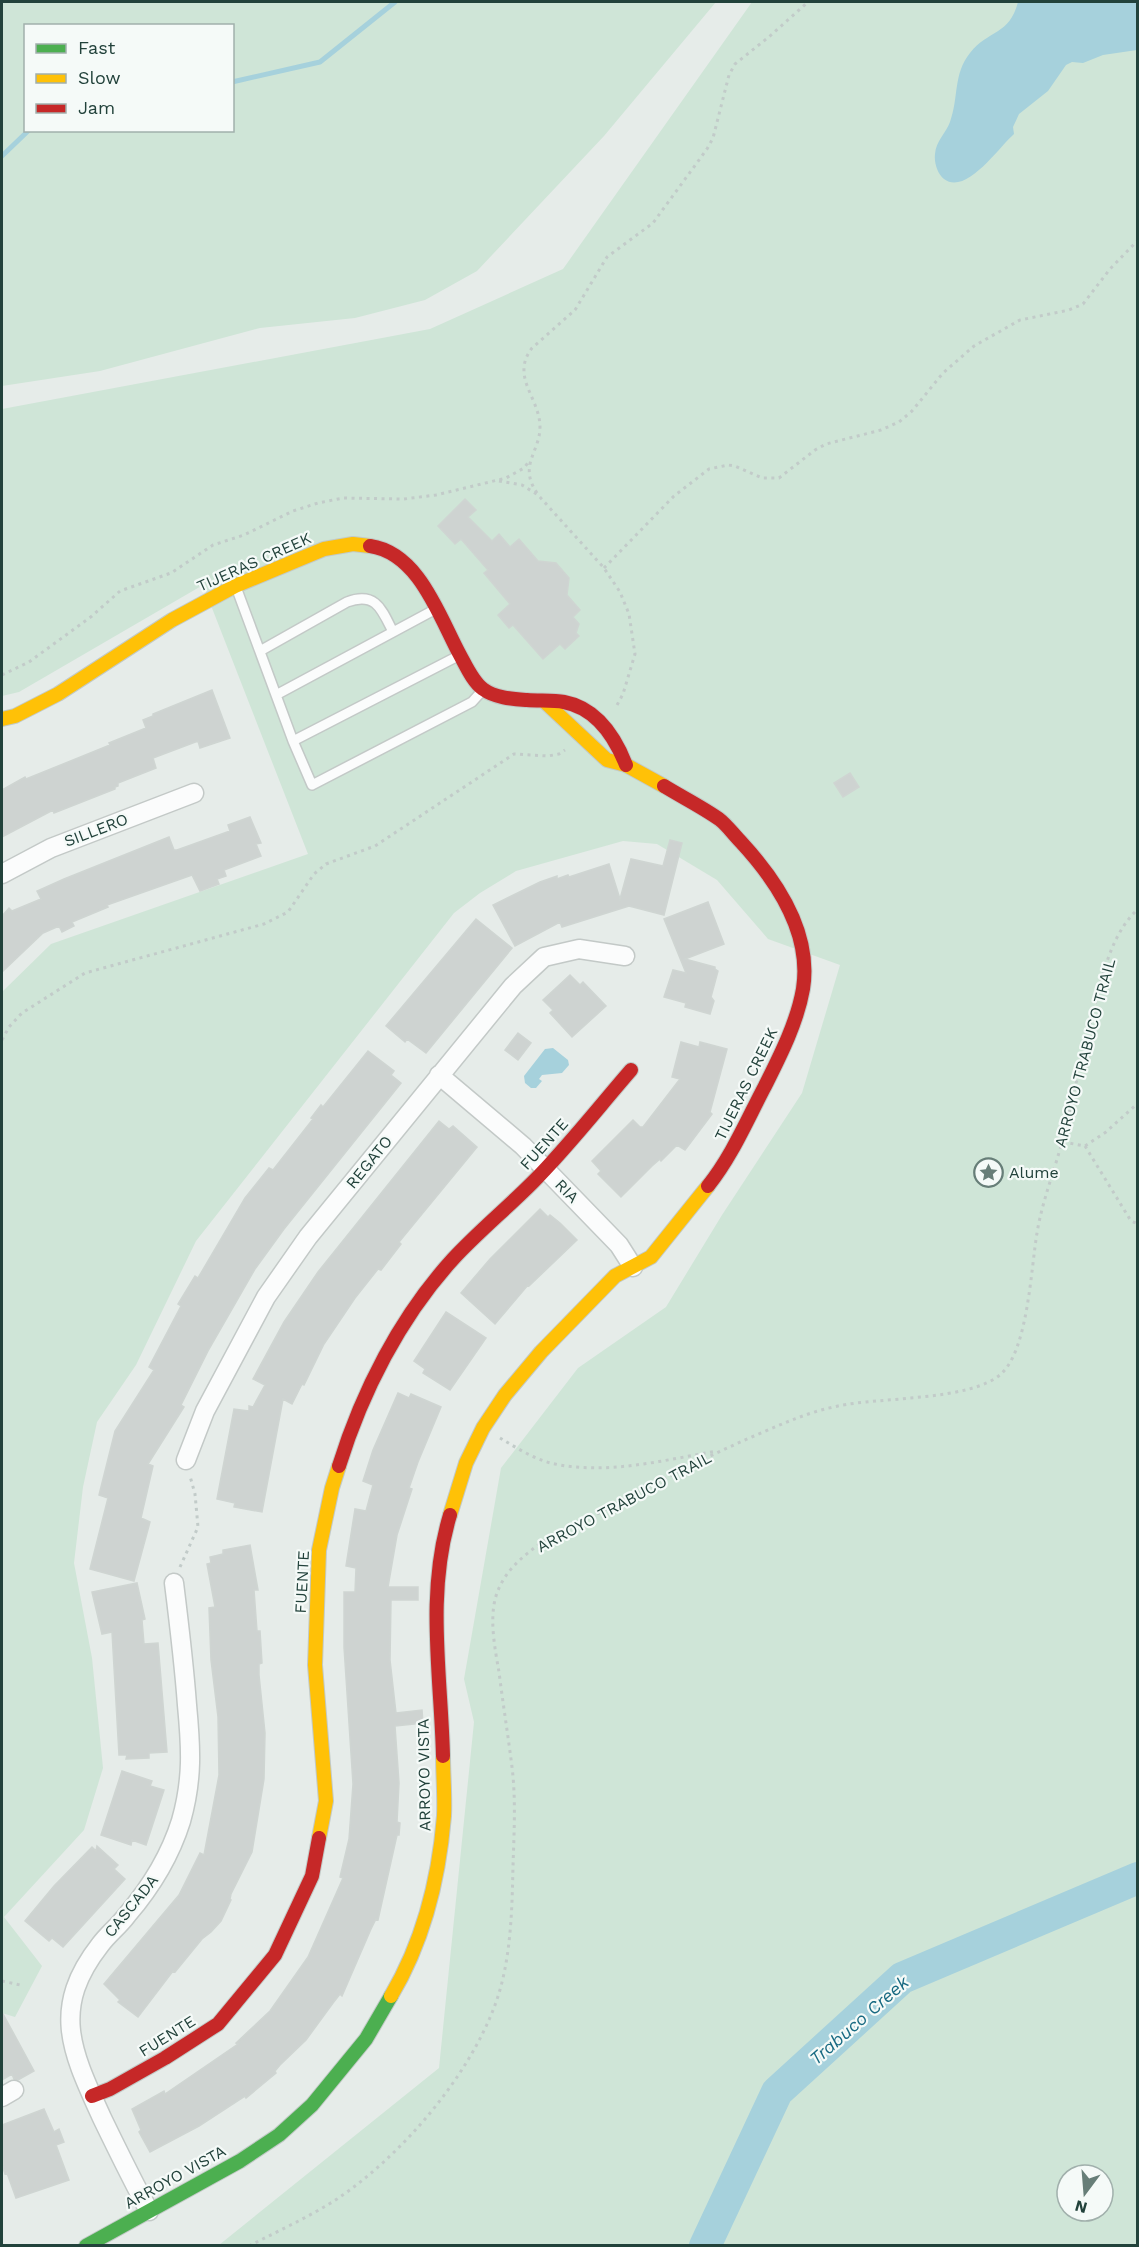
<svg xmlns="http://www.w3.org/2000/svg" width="1139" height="2247" font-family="'Work Sans',sans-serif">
<rect width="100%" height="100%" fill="#e6ece9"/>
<path fill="#cfe5d7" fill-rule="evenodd" d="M2,2H716L604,136L477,271L425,300L355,318L260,328L100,371L2,386ZM26,26H232V130H26Z
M752,2H1137V2245H219L439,2068L474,1722L464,1679L501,1468L578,1368L666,1307L722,1215L802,1093L840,965L768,939L717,880L657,844L623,841L516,871L480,893L454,913L196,1241L136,1365L97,1422L83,1487L74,1563L92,1658L103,1768L84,1830L4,1917L42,1966L15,2017L2,2013V992L51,944L308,854L203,585L19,692L2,696V409L430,329L563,269ZM1067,2175H1103V2211H1067Z"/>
<path fill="#a6d1dc" d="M1018,2H1137V50L1103,55L1083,63L1072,62L1066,65L1048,91L1019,114L1013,127L1014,134C999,147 966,196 944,179C937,173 934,162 935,154C936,141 946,133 950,122C959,97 953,74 970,53C989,29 1009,36 1018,2Z
M553,1048L568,1060L569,1065L562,1073L542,1075L539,1079L542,1081L536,1088H531L525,1083L524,1076L545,1049Z"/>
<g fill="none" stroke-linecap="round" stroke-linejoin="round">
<path stroke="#a6d1dc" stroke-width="5" d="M232,82L320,62L395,2
M2,156L29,130"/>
<path stroke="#a6d1dc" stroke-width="32" d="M705,2246L777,2092L902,1978L1138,1878"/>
</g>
<path fill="#ced3d1" stroke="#cfd5d2" stroke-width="1.5" d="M465,499L476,510L468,517L492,541L499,534L510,547L519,539L538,561L556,563L569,578L567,595L580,610L573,617L579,624L576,633L579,636L565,649L560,644L543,659L513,625L509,628L498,615L510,604L484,573L488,570L461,539L455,544L438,526Z
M212,690L230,738L200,748L198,741L153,758L156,768L118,783V786L115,787V789L54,813L53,810L2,837V790L25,777L26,779L110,745L109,743L146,728L143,720L153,716V714Z
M850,773L859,787L843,797L834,783Z
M250,817L261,843L256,844L261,856L224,870L226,876L217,879L219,884L200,891L192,875L107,905L108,907L72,922L74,926L62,932L59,926L43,933L2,972V916L9,908L12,911L41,899L37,891L64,879L169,837L174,850H177L230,831L228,825Z
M670,840L682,843L664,915L629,906L562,927L560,922L515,946L493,905L540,882L557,876V879L568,875L569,877L609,864L620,899L631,859L663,866Z
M708,902L724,944L685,959L715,967V969L718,971L711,997L714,1001L710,1014L685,1007L686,1003L664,997L673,970L686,973L664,919Z
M476,919L512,948L426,1053L407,1039L405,1042L386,1026Z
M570,975L580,985L583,982L606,1006L572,1037L550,1013L553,1010L543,1000Z
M518,1033L531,1043L518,1060L505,1050Z
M681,1042L699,1047L700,1042L727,1049L710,1112L712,1114L685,1150L677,1145L661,1161L660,1159L652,1166L621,1197L598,1174L601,1171L592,1161L633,1120L640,1127H643L680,1079L672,1077Z
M368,1051L394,1071L391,1075L401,1083L284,1229L255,1269L208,1351L181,1405L184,1407L148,1464L153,1466L141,1518L150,1522L134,1581L90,1569L108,1498L99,1495L115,1431L154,1370L149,1367L181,1306L178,1304L195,1276L198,1278L245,1198L269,1168L273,1170L313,1119L311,1118L321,1105L323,1107Z
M439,1121L449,1129L453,1126L477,1147L399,1242L401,1244L381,1270L378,1269L355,1298L324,1344L304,1385L302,1384L292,1404L283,1399L262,1512L234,1507L235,1503L217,1499L234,1409L249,1411V1406L253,1407L265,1385L253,1379L284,1322L318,1272Z
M540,1209L548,1217L550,1215L560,1223L577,1240L529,1286L528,1285L495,1324L461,1293L490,1259Z
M446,1312L486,1338L450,1390L423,1373L425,1369L414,1361Z
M398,1393L409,1398L411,1394L441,1407L418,1462L409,1488L412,1489L397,1535L388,1587H418V1600H391L390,1660L396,1713L422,1710L423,1723L395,1726L399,1783L397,1822L400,1823L399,1835H397L378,1920L376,1919L371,1929L342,1996L340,1994L333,2003L306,2040L280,2065L275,2071L276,2073L246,2098L245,2096L199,2126L150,2152L139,2132L141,2130L132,2109L164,2091L165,2094L238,2044L236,2043L270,2011L308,1957L343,1878L340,1877L349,1839L353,1784L344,1647V1592H355L356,1568L346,1566L355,1509L366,1511L373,1485L363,1481L373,1450Z
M250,1545L258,1590H254L257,1631H260L262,1663L259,1664V1675L265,1733L264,1779L252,1852L231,1894L230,1899L231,1900L221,1921L211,1932L202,1939L175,1972L173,1971L138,2017L118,2002L120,2000L104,1984L179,1895L200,1853L204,1855L219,1775L218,1717L211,1660L209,1608L215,1607L207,1564L211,1563L210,1557L223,1554V1550Z
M137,1583L145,1619L142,1620L144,1644L158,1643L167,1752L149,1753V1758L126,1759L127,1755H119L112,1632L102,1634L92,1592Z
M122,1771L152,1781L150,1786L164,1790L146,1845L132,1840L131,1845L101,1835Z
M97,1846L118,1865L114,1869L125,1879L63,1947L52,1938L49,1941L25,1921L54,1886L92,1847L96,1851Z
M2,2012L34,2071L18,2080L14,2079L12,2074L2,2080Z
M44,2109L54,2132L59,2129L64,2142L56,2145L69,2180L16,2198L7,2173L5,2174L2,2165V2125Z"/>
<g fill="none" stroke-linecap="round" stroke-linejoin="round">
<defs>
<path id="lane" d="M236,587L293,741L312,785L472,702L482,691
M260,651L347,602C376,591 382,610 393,632
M276,695L434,610
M293,741L458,656"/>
<path id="street" d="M2,874L51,848L194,793
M439,1075L523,1146L619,1245L633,1267
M186,1460L205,1411L266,1297L308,1237L513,986L544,957L579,949L625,956
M2,2097L14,2090
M149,2211C132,2180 117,2149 102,2118C72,2052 50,2009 100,1945C108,1934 119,1926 127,1915C151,1887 170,1856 181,1821C193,1779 191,1747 187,1705C184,1664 179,1623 174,1583"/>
<path id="fast" d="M86,2246L240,2161L279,2135L312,2105L366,2039L391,1996"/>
<path id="slow" d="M545,702L607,760L626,765L664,786
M2,719L15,716L58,694L172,620L235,586L324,549L353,544L370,546
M450,1515L466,1463L483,1428L505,1395L541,1352L615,1276L651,1257L708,1186
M319,1838L326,1801L315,1665L319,1550L332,1488L339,1466
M391,1996C423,1942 439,1878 444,1816C445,1796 443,1775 443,1756"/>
<path id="jam" d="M370,546C419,553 439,616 460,655C466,666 473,682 483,689C495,698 513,699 527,700C539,701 553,700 564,702C596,708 615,737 626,765
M664,786C682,797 702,807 719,819C727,825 734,835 741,842C777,881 812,933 803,989C797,1023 780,1056 765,1086C747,1120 732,1156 708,1186
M339,1466C362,1392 400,1317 453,1259C477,1233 506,1209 532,1183C567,1148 598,1108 631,1070
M443,1756C441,1675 426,1594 450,1515
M92,2096L110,2089L165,2058L218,2024L275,1955L312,1876L319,1838"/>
</defs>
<use href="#lane" stroke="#c3c9c7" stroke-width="12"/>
<use href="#street" stroke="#c3c9c7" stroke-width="21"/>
<use href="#fast" stroke="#c2cac7" stroke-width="16"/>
<use href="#slow" stroke="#c2cac7" stroke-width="16"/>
<use href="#jam" stroke="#c2cac7" stroke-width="16"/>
<path stroke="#c2cbc9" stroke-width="3" stroke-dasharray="3 4.5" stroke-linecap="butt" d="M499,481L522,485L538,495L604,568L620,592L629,614L635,654L623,694L616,707
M537,493C518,465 540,452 540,427C540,398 510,377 532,348L575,310L607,257L653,223L707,149L713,138L729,75L735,64L770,36L808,2
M604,568L674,496L709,469L728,465L735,466L762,478H779L815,450L826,444L881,430L899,422L912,411L943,373L974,346L1020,320L1069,310L1083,304L1110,269L1138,240
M2,675L29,662L92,616L120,591L171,573L213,545L244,535L293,511L318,503L343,498L404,499L436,495L506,478L524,468L530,460
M2,1040L9,1027L22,1013L85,973L264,924L288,912L314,874L326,864L375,846L514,754L548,756L559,754L565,750
M1063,1142L1085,1146L1106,1132L1138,1103
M1085,1146L1131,1221L1138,1224
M500,1438C517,1448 535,1460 555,1464C608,1475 664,1460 717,1451
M180,1567L198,1527L195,1494L190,1476
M2,1981L20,1985
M249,2246C278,2231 309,2217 337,2199C401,2156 468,2078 495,2005C511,1962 512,1911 513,1866C514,1834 516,1799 512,1767C508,1735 503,1704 499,1672C495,1649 489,1619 496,1596C504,1571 522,1557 542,1542C613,1507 682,1467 754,1436C782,1424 808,1412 838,1406C879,1397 971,1401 1001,1374C1028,1350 1031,1268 1037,1233C1042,1202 1054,1172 1062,1142C1073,1099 1082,1055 1093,1012C1102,978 1110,935 1138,909"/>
<use href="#lane" stroke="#fbfcfc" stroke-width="9"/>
<use href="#street" stroke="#fbfcfc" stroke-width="18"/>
<use href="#fast" stroke="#4caf50" stroke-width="14"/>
<use href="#slow" stroke="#ffc107" stroke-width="14"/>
<use href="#jam" stroke="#c62828" stroke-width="14"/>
</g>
<defs>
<symbol id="sight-ring" viewBox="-11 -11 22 22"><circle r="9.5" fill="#f5faf8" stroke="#677e78" stroke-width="1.5"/><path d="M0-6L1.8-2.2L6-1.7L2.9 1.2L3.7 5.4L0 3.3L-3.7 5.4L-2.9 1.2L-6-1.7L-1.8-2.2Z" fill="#677e78"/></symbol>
</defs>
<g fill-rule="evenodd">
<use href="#sight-ring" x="972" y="1156" width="33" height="33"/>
</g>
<g text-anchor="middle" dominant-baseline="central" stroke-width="4.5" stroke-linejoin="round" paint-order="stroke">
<g font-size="16" fill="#22423b" stroke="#f5faf8">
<text transform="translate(254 562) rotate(-24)">TIJERAS CREEK</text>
<text transform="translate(96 830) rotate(-21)">SILLERO</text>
<text transform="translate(1085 1053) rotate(-75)">ARROYO TRABUCO TRAIL</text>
<text transform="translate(746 1084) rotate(-64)">TIJERAS CREEK</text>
<text transform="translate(544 1144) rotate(-48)">FUENTE</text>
<text transform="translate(369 1162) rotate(-51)">REGATO</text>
<text transform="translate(567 1191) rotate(46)">RIA</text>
<text transform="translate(624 1502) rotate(-28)">ARROYO TRABUCO TRAIL</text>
<text transform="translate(302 1582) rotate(-87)">FUENTE</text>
<text transform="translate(424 1775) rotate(-91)">ARROYO VISTA</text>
<text transform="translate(131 1906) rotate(-51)">CASCADA</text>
<text transform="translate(167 2036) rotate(-32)">FUENTE</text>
<text transform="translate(175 2177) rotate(-29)">ARROYO VISTA</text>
</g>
<g font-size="16" fill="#22423b" stroke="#f5faf8" text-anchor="start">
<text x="1009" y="1172">Alume</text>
</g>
<g font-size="18" font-style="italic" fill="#186a82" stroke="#f5faf8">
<text transform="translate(859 2020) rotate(-41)">Trabuco Creek</text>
</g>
</g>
<rect width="1139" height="2247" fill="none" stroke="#22423b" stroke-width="6"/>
<rect x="24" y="24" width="210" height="108" fill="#f5faf8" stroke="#a1b0ac" stroke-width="1.5"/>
<rect x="36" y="44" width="30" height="9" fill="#4caf50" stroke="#a1b0ac" stroke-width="1.5"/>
<text x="78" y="54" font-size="18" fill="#22423b">Fast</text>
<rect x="36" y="74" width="30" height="9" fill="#ffc107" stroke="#a1b0ac" stroke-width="1.5"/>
<text x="78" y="84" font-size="18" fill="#22423b">Slow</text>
<rect x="36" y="104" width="30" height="9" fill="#c62828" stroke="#a1b0ac" stroke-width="1.5"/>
<text x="78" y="114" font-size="18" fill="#22423b">Jam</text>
<g transform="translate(1085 2193) rotate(196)"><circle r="28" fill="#f5faf8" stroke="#a1b0ac" stroke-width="1.5"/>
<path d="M0-4.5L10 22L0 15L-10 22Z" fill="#677e78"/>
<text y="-9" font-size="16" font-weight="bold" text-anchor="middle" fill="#22423b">N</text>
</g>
</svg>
